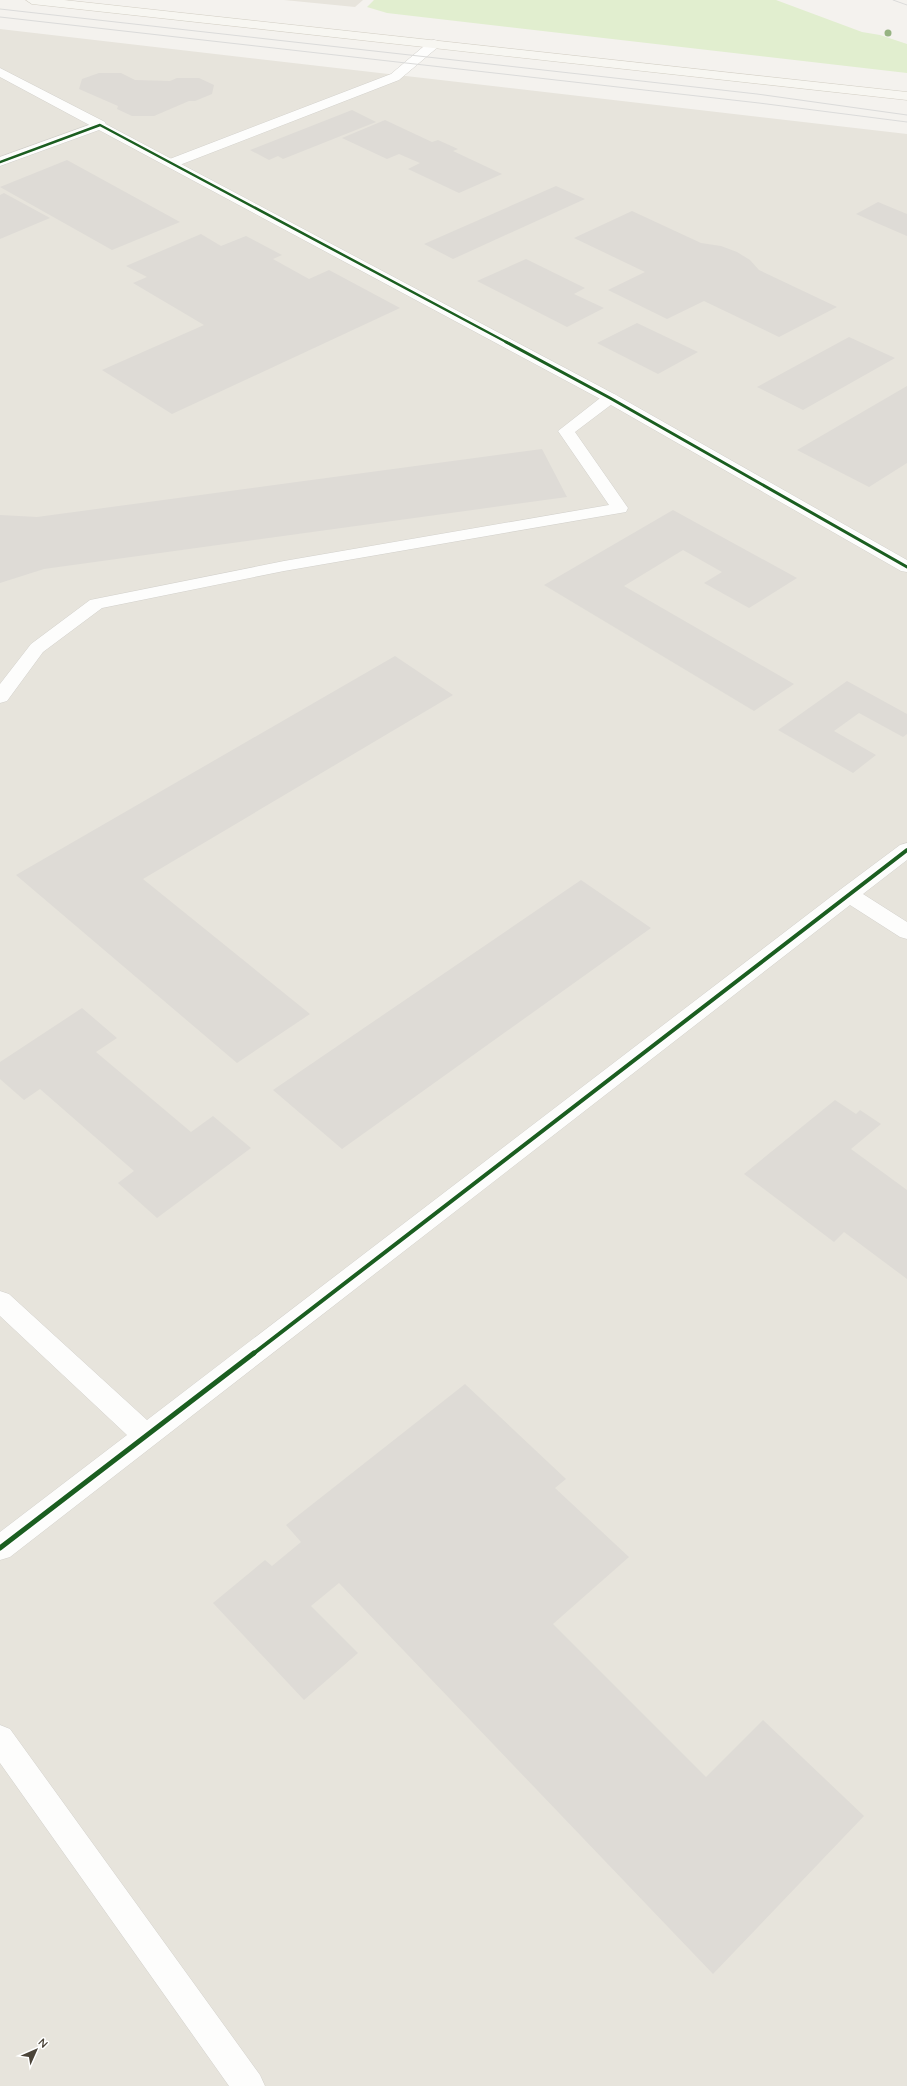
<svg xmlns="http://www.w3.org/2000/svg" width="907" height="2086" font-family="Quicksand,sans-serif">
<rect width="100%" height="100%" fill="#f4f2ee"/>
<path fill="#e7e4dc" d="M284,0H363L355,7Z
M0,29L907,134V2086H0Z"/>
<path fill="#e1eecf" d="M374,0H776L862,32L880,35L907,44V73L387,13L367,7Z"/>
<path fill="#dedbd6" d="M99,73H121L135,80L170,81L177,78H199L214,85L212,94L195,101H189L154,116H132L117,109L118,106L79,89L82,79Z
M352,110L376,122L283,159L278,156L269,160L250,150Z
M385,120L432,142L438,140L458,149L453,151L502,174L459,193L408,169L420,163L399,154L387,159L342,138Z
M67,160L180,222L112,250L0,187Z
M556,186L585,199L453,259L424,244Z
M4,193L50,218L0,239V195Z
M878,202L907,214V236L856,214Z
M632,211L701,243L721,246L737,252L750,260L759,270L837,307L779,337L704,301L667,319L608,290L645,272L574,238Z
M201,234L221,246L246,236L282,255L273,259L309,279L329,270L400,308L172,414L102,370L204,325L133,283L147,277L126,266Z
M526,259L585,288L574,294L604,308L567,327L477,281Z
M637,323L698,352L658,374L597,343Z
M849,337L895,358L803,410L757,387Z
M907,386V463L869,487L797,450Z
M542,449L567,497L44,569L0,583V515L37,517Z
M673,510L797,578L749,608L704,583L722,572L683,550L624,586L794,684L754,711L544,585Z
M395,656L453,695L143,879L310,1014L237,1063L16,875Z
M847,681L907,714V734L903,737L859,713L834,731L876,755L853,773L778,730Z
M581,880L651,928L342,1149L273,1090Z
M82,1008L117,1038L96,1052L191,1132L213,1116L251,1148L157,1218L118,1183L134,1171L40,1089L24,1100L0,1079V1062Z
M835,1100L856,1114L860,1110L881,1124L851,1149L907,1190V1279L844,1232L834,1242L744,1174Z
M465,1384L566,1479L555,1488L629,1557L553,1624L706,1777L763,1720L864,1816L713,1974L339,1583L311,1606L358,1653L304,1700L213,1603L265,1560L272,1566L301,1542L286,1525Z"/>
<g fill="none" stroke-linecap="round" stroke-linejoin="round">
<defs>
<path id="service" d="M434,40L438,41L440,44L438,47L399,80L177,166L172,167L165,163L167,160L391,74L430,41Z
M0,68L105,122L106,125L100,129L95,128L0,77Z
M610,393L616,395L618,398L616,401L575,432L628,508L626,512L284,571L102,608L43,652L7,701L0,703V684L31,644L90,600L284,561L609,505L558,431L604,395Z
M0,1725L10,1729L260,2075L265,2086H229L0,1763Z"/>
<path id="minor" d="M100,121L616,395L907,560V572L901,571L604,401L99,130L0,166V157Z
M907,843V860L863,894L907,922V939L900,937L850,905L10,1557L0,1560V1532L127,1435L0,1316V1291L9,1294L147,1420L841,889L900,845Z"/>
<path id="secondary" d="M26,0H64L907,92V100L32,4Z"/>
</defs>
<use href="#service" stroke="#d2d0cb" stroke-width="1"/>
<use href="#minor" stroke="#d2d0cb" stroke-width="1"/>
<use href="#secondary" stroke="#d3cfc5" stroke-width="1"/>
<use href="#service" fill="#fdfdfc" fill-rule="evenodd"/>
<use href="#minor" fill="#fdfdfc" fill-rule="evenodd"/>
<use href="#secondary" fill="#f7f6f1" fill-rule="evenodd"/>
<path stroke="#dbdbda" stroke-width="1" d="M893,0L907,5
M0,9L757,94L907,115
M0,17L759,103L907,122"/>
<defs>
<path id="cycleway-far3" d="M0,162L100,125L508,343"/>
<path id="cycleway-far2" d="M506,342L610,398L907,567"/>
<path id="cycleway-far1" d="M253,1354L907,850"/>
<path id="cycleway" d="M0,1548L254,1353"/>
</defs>
<use href="#cycleway-far3" stroke="#fff" stroke-width="4"/>
<use href="#cycleway-far2" stroke="#fff" stroke-width="5"/>
<use href="#cycleway-far1" stroke="#fff" stroke-width="6"/>
<use href="#cycleway" stroke="#fff" stroke-width="8"/>
<use href="#cycleway-far3" stroke="#1b5e20" stroke-width="2.5"/>
<use href="#cycleway-far2" stroke="#1b5e20" stroke-width="3"/>
<use href="#cycleway-far1" stroke="#1b5e20" stroke-width="4"/>
<use href="#cycleway" stroke="#1b5e20" stroke-width="5"/>
</g>
<circle fill="#96b382" cx="888" cy="33" r="3.5"/>
<g transform="translate(36 2050) rotate(45)" stroke="#ffffff" stroke-width="3" paint-order="stroke">
<path d="M0-3L7 15L0 10L-7 15Z" fill="#4b4439"/>
<text y="-6" font-size="11" font-weight="bold" text-anchor="middle" fill="#4b4439">N</text>
</g>
</svg>
